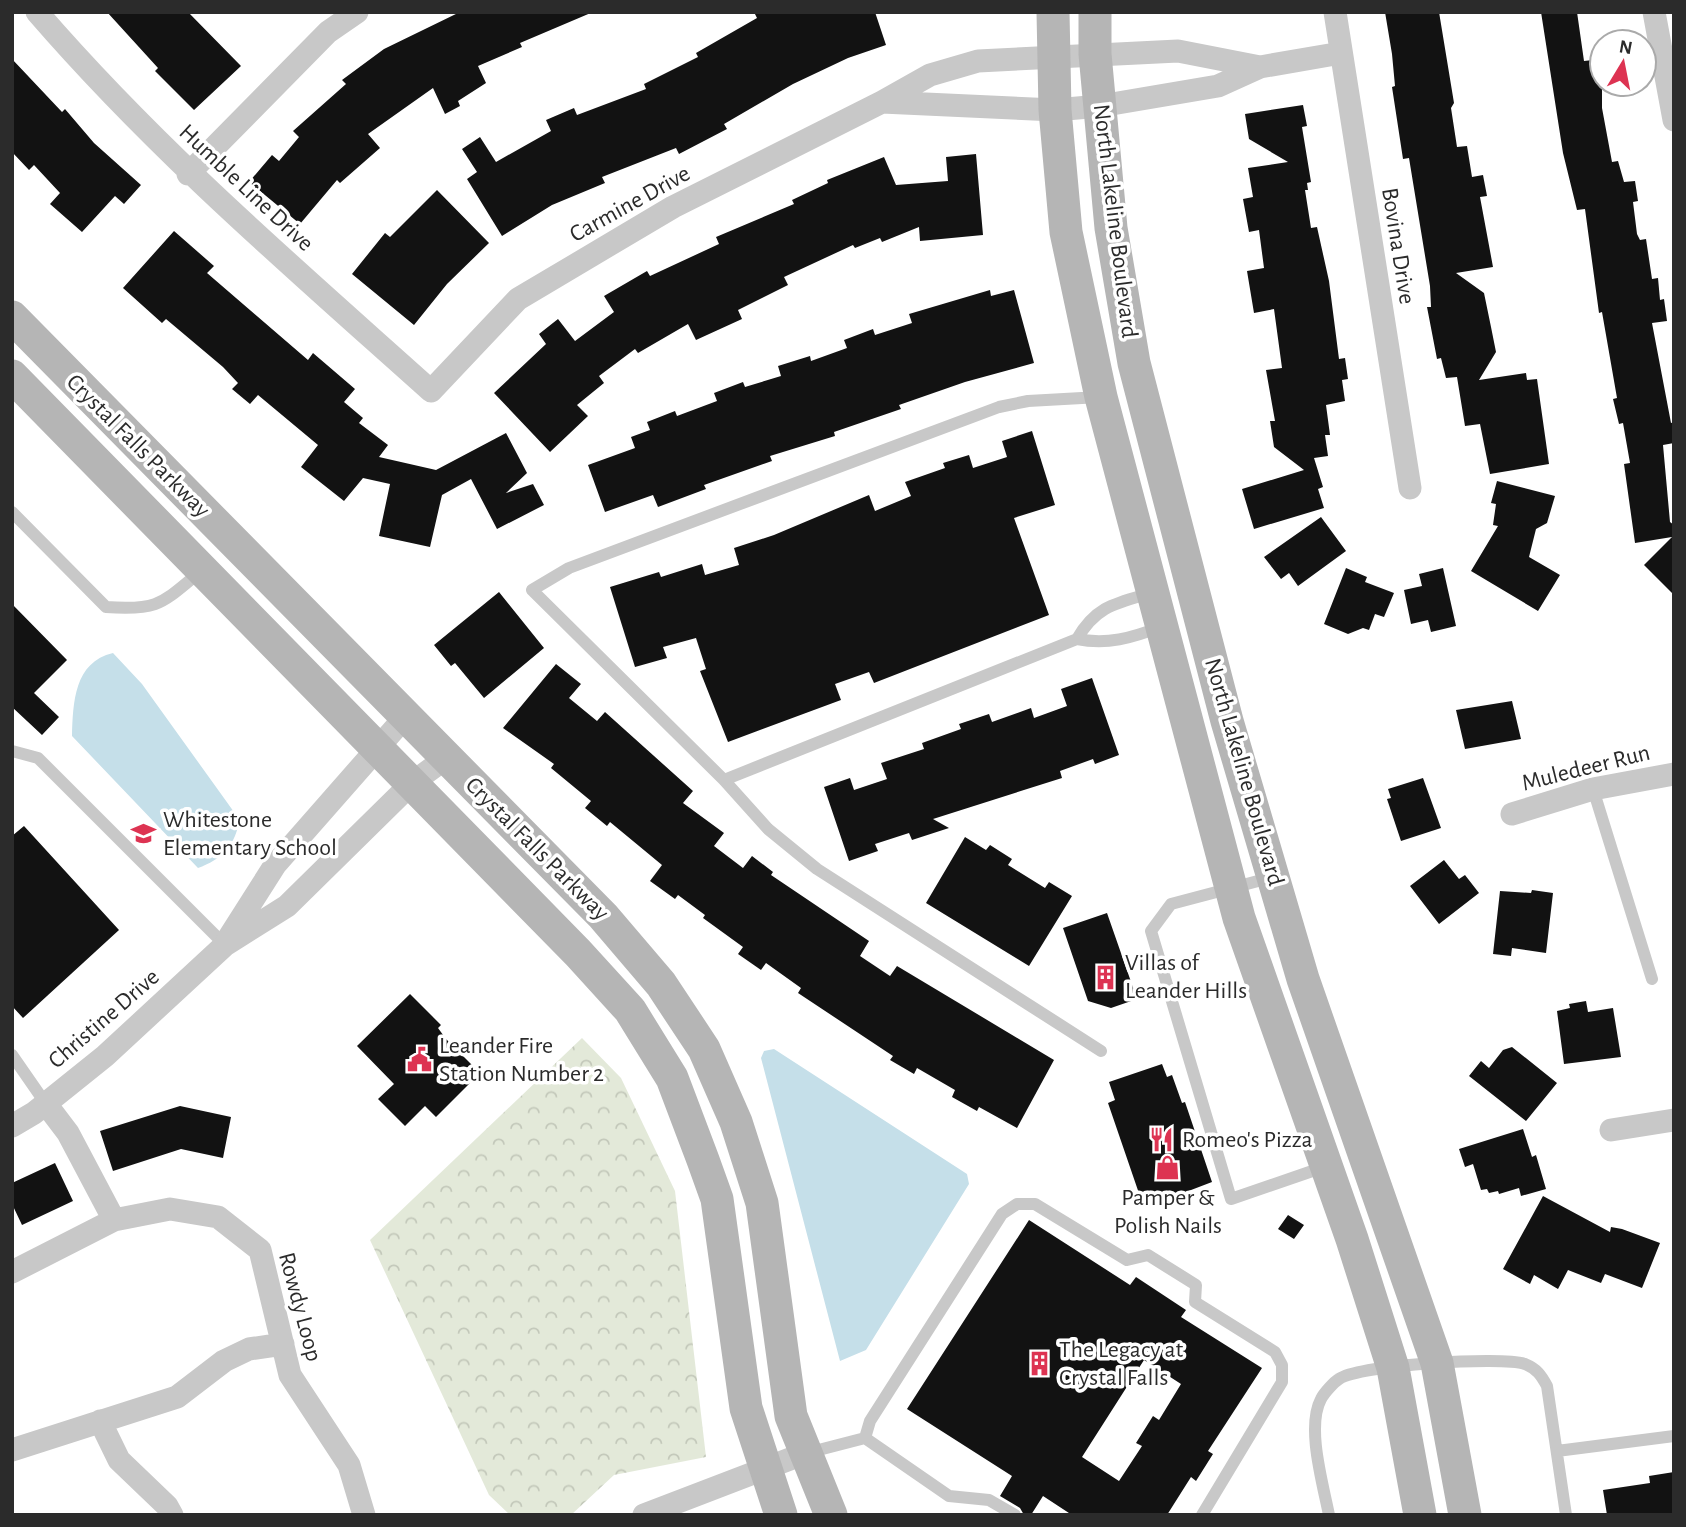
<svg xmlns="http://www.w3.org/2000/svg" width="1686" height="1527" font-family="'Alegreya Sans',sans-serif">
<defs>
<pattern id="forest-crowns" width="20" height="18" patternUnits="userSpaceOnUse" patternTransform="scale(1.75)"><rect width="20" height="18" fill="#e3e9d9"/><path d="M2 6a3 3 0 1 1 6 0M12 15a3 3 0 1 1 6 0" fill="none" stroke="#c3c8ba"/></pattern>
</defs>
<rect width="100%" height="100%" fill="#fff"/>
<path fill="url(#forest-crowns)" d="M582,1038L621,1078L675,1191L706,1457L614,1475L571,1515H510L489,1495L370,1240Z"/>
<path fill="#c5dfe9" d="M113,653L142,684L239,819C237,844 221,860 198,868L72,736C73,703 74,662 113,653Z
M774,1049L967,1174L969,1184L866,1350L840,1361L761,1058L764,1051Z"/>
<path fill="#121212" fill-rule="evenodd" d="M107,12H188L241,66L194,110L155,71L158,68Z
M460,12H593L520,43L522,47L478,66L486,83L458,101L460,106L445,114L433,88L368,134L380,148L340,183L337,180L300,224L249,182L272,155L279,161L299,137L293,131L346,84L342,80L384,49Z
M754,12H875L886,45L848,58L793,84L724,124L727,129L679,154L676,148L602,177L605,183L552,205L502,236L467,179L477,172L462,149L480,137L496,162L551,131L546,120L574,108L577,115L646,89L644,84L698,57L696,53L757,18Z
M1385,12H1439L1454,103L1451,108L1457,147L1467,146L1472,177L1483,175L1487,196L1480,197L1493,267L1456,273L1484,293L1491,327L1496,352L1479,380L1526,373L1527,380L1537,379L1549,464L1490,474L1480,424L1465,426L1457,377L1446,378L1441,358L1437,359L1427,307H1431L1430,286L1409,158L1403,159L1392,87L1395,86L1392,54Z
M1541,12H1577L1584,61L1602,59V108L1612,162L1618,161L1624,182L1635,181L1638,201L1633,202L1637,234L1640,240L1646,239L1652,279L1658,278L1660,300L1664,299L1667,321L1652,323L1671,423L1674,422V443L1663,445L1670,522L1674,525V595L1644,565L1672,537L1635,543L1624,464L1630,463L1623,423L1619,424L1613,399L1617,398L1602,312L1599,313L1585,209L1577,210L1563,153Z
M12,59L62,112L65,109L94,143L141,185L124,204L115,196L82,232L50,204L60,193L34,165L29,170L12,152Z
M1303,105L1307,126L1302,127L1311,182L1307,183L1308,190H1305L1311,228L1317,227L1329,281L1339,359L1345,358L1348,379L1342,380L1345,401L1326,405L1330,435H1325L1328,456L1314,458L1323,487L1318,489L1324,508L1254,529L1242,489L1304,470L1274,447L1270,421H1275L1266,370L1282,368L1274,309L1254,313L1247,271L1264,268L1259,230L1249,232L1243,199L1253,197L1248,168L1288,162L1249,139L1245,114Z
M976,154L983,235L920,241L919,227L882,242L880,238L855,248L853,245L784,277L788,285L738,310L742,319L696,340L688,324L638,353L635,349L599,376L604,383L577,405L588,416L550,452L494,393L546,344L539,334L558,319L575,341L614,312L604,296L647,271L650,276L719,244L716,237L794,204L792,200L828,183L827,180L884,157L896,185L948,181L946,157Z
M437,190L489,243L447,284L414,325L352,274L385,233L390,237Z
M174,231L214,266L207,273L308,360L313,353L355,389L344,402L363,418L359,423L388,445L379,457L436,470L506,433L527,473L506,493L533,484L544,505L497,529L471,479L442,495L430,547L379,536L390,484L363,478L344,501L301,467L318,445L258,395L250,404L232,389L238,383L223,367L166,319L162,323L123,288Z
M990,290L991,296L1014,290L1034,363L965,382L899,405L901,409L834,432L835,436L770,456L772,461L704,485L706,489L658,507L653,495L605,512L588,465L635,448L631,437L650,430L647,422L675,411L677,416L717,401L714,393L743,382L745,387L781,376L778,366L810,356L811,361L847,348L844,340L873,329L875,335L912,323L909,314Z
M1032,431L1055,505L1014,518L1049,615L874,683L869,672L835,684L841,700L728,742L700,671L706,669L696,638L663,647L667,658L635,667L610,587L659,572L661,577L702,564L705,575L739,565L734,548L774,535L869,495L875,511L911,496L905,482L945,468L943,463L969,455L973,468L1007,457L1002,441Z
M1497,481L1555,496L1547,523L1536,529L1529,557L1560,575L1538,611L1471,571L1498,526L1493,525L1496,504L1491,503Z
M1321,517L1346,551L1298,586L1289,573L1281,579L1264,557Z
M1346,568L1367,577L1365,582L1394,593L1384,617L1375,614L1369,630L1363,628L1348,634L1324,624Z
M1443,568L1456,626L1431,632L1428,620L1411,624L1404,590L1422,586L1419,574Z
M499,592L544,648L484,698L455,663L451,666L434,645Z
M12,604L67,660L34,693L59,717L42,735L12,707Z
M556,664L581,684L569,698L597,721L605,712L693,791L683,803L724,833L714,846L743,868L752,856L773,872L771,875L869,941L860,956L890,976L897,966L1054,1060L1017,1128L979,1107L977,1111L952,1097L955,1090L917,1068L914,1074L890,1060L893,1056L798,993L801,988L766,963L761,970L738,954L743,947L703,918L705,915L678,895L675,899L650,881L662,865L610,822L607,826L585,808L591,801L551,768L554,764L503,728Z
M1092,678L1119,755L1095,764L1093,759L1060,771L1062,778L933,819L949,828L912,840L909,833L875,844L878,851L849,861L824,787L850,778L854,790L887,779L881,763L924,749L922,743L961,729L959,724L989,714L992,722L1031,708L1034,718L1067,706L1061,689Z
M1512,701L1521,739L1465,749L1456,710Z
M1423,778L1441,828L1401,841L1387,799L1391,798L1388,789Z
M24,826L119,930L23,1018L12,1006V836Z
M965,837L986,850L990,845L1012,859L1008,865L1045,888L1049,882L1072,896L1029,966L926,903Z
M1444,860L1459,879L1465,875L1479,893L1439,924L1410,886Z
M1532,890L1553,893L1546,953L1512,948L1511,956L1493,954L1500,891L1531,893Z
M1107,913L1137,999L1111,1008L1088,1001L1063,928Z
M410,994L441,1025L438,1028L446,1039L480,1073L436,1117L425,1106L405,1126L378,1099L394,1084L357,1046Z
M1586,1001L1588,1012L1613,1008L1621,1057L1564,1064L1557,1011L1570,1008L1569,1004Z
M1512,1047L1557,1083L1526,1121L1469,1076L1481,1061L1489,1068L1503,1050Z
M1162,1064L1167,1077L1172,1075L1182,1103L1185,1102L1212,1182L1144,1208L1108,1103L1115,1100L1109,1082Z
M180,1106L231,1117L223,1158L181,1149L113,1171L100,1131Z
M1523,1129L1532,1157L1536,1155L1546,1189L1521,1196L1519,1188L1499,1194L1498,1191L1489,1193L1487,1189L1481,1190L1473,1164L1465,1167L1459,1149Z
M55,1163L73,1201L22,1225L12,1204V1183Z
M1543,1196L1610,1232L1611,1227L1622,1229L1660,1243L1642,1288L1605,1274L1601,1283L1568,1270L1558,1289L1534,1275L1530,1284L1503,1269Z
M1288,1215L1304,1225L1294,1239L1278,1229Z
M1029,1220L1130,1285L1136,1277L1186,1310L1181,1317L1262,1368L1208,1451L1213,1454L1196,1481L1191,1477L1167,1515H1072L1043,1496L1031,1515H1024L1020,1508L1000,1496L1012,1476L907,1409ZM1144,1360L1181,1384L1159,1420L1153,1416L1136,1443L1142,1446L1119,1481L1082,1457Z
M1674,1472V1515H1607L1603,1490L1650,1483L1649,1476Z"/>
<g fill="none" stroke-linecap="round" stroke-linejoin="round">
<path stroke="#c8c8c8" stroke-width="12" d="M1100,397L1028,401L999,407L569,568L532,590L724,780L768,829L817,869L1101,1051
M12,512L106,607C159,611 162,603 201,571
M1151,593C1116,603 1096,606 1077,639C1107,645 1132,638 1160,627
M12,751L38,758L225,945
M724,780L1077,639
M1593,789L1652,979
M1273,877L1171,904L1151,931L1231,1199L1324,1167
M12,1055L46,1104
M865,1438L870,1421L1002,1214L1017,1204H1035L1127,1260L1148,1255L1196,1285L1195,1302L1275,1352L1282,1365V1382L1202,1515
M1557,1451L1674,1436
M807,1453L865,1438L949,1496L989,1500L1015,1515
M1329,1515C1323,1484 1306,1427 1321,1399C1324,1393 1334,1382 1339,1379C1359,1365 1502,1356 1525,1364C1537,1369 1541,1375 1547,1386L1566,1515"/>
<path stroke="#c8c8c8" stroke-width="23" d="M37,12C157,151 295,269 431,391L518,299L673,207L882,102L930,75L978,61L1178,51L1260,67
M1335,12L1410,488
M1654,12L1674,120
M882,102L1055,110L1100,106L1218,86L1260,67L1341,53
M188,174L328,32L357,12
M1512,814L1593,789L1674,774
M228,939L275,865L405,717
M46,1104L68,1133L114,1220
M12,1126L34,1113L105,1056L225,945L287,906L412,783L446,758
M1611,1130L1674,1120
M12,1272L114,1220L170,1209L218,1217L260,1250L290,1375L349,1465L364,1515
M100,1421L119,1460L167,1506L172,1515
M12,1450L177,1397L224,1361L249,1349L283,1344
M644,1515L803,1454"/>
<path stroke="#b5b5b5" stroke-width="33" d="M1053,12L1055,110L1066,232L1101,397L1239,918L1352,1239L1393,1368L1420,1515
M1095,12V54L1111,228L1134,363L1227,721L1303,979L1437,1363L1465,1515
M12,317L603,916L661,984L704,1049L736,1122L762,1203L791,1416L831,1515
M12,376L578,953L630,1010L672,1078L703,1160L717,1199L746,1408L781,1515"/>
</g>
<defs>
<symbol id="school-bare" viewBox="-9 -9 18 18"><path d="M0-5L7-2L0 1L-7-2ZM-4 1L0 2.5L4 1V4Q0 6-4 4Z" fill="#dd3352" stroke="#fff" stroke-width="2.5" paint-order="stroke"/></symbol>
<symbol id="building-bare" viewBox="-9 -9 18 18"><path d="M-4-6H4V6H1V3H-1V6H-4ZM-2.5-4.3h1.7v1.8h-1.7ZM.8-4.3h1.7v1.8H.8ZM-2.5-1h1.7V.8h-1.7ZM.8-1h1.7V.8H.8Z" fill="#dd3352" stroke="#fff" stroke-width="2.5" paint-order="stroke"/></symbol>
<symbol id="civic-bare" viewBox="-9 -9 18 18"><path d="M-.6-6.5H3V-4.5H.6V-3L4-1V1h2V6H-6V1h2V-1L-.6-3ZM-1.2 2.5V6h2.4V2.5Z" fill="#dd3352" stroke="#fff" stroke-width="2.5" paint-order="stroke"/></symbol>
<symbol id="restaurant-bare" viewBox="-9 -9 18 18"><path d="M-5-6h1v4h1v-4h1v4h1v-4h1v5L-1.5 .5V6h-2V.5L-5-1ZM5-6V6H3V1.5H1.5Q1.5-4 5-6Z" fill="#dd3352" stroke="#fff" stroke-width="2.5" paint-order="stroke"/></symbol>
<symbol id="shop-bare" viewBox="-9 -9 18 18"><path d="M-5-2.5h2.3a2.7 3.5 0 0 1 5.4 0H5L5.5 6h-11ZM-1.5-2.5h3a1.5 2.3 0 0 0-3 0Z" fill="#dd3352" stroke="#fff" stroke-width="2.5" paint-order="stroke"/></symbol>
</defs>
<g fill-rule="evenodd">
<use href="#school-bare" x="126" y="816" width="35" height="35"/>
<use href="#building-bare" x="1088" y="960" width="35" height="35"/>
<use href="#civic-bare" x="402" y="1042" width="35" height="35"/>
<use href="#restaurant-bare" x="1144" y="1122" width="35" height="35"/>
<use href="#shop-bare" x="1150" y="1150" width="35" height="35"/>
<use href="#building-bare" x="1022" y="1346" width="35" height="35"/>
</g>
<g text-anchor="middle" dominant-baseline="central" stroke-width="7" stroke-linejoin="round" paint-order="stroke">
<g font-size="24" fill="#2b2b2b" stroke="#fff">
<text transform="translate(246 188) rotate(43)">Humble Line Drive</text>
<text transform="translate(630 204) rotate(-29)">Carmine Drive</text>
<text transform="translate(1115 221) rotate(83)">North Lakeline Boulevard</text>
<text transform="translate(1398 246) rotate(81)">Bovina Drive</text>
<text transform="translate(138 446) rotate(45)">Crystal Falls Parkway</text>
<text transform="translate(1586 768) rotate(-14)">Muledeer Run</text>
<text transform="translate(1244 772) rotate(74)">North Lakeline Boulevard</text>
<text transform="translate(537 849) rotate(45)">Crystal Falls Parkway</text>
<text transform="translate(104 1019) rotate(-41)">Christine Drive</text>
<text transform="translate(300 1307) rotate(75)">Rowdy Loop</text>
</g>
<g font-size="24" fill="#2b2b2b" stroke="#fff" text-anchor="start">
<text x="163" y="820">Whitestone<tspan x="163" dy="28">Elementary School</tspan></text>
<text x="1125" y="963">Villas of<tspan x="1125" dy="28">Leander Hills</tspan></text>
<text x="439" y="1046">Leander Fire<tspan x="439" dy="28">Station Number 2</tspan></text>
<text x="1182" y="1140">Romeo's Pizza</text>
<text x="1168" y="1198" text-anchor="middle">Pamper &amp;<tspan x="1168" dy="28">Polish Nails</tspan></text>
<text x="1059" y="1350">The Legacy at<tspan x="1059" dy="28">Crystal Falls</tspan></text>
</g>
</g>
<rect width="1686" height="1527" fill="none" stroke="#2b2b2b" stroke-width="28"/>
<g transform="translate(1623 63) rotate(10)"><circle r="33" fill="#ffffff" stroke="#aaaaaa" stroke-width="2"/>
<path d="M0-5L12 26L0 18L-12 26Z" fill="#dd3352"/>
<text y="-10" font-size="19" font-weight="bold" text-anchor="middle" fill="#2b2b2b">N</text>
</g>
</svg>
